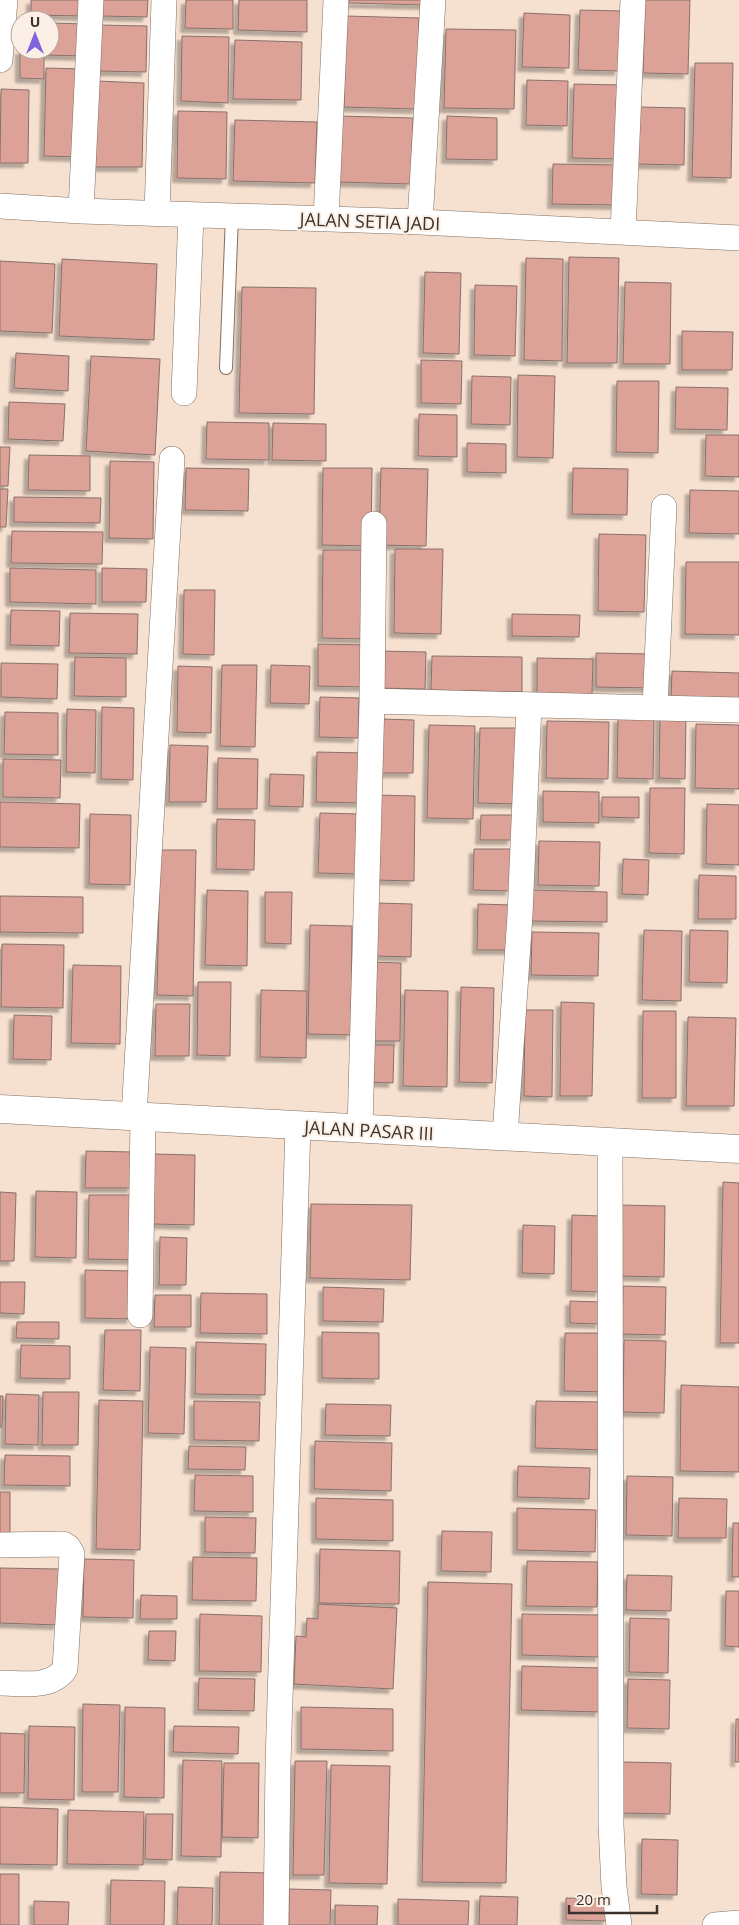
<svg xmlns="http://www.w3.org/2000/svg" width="739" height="1925" font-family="'Open Sans',sans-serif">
<defs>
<filter id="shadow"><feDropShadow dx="-4.5" dy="4.5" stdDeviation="1" flood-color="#0004"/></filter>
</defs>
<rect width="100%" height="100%" fill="#f6e1d0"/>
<path fill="#dca297" stroke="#88706b" filter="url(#shadow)" d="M31,0H83V16L31,15Z
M102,0H148L147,17L102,16Z
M186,0H233V29L185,28Z
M239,0H307V32L238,30Z
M349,0H425V5L349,3Z
M645,0H690L688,74L643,73Z
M580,10L621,11L619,71L578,70Z
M524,13L570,15L569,68L522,67Z
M346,16L419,18L417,109L344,107Z
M50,23L86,24L85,56L44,55V79L20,78V50H50Z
M99,25L147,26L146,72L97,71Z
M446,29L516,30L514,109L444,108Z
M182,36L229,37L228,103L181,101Z
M235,40L302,42L301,100L233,99Z
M695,63H733L731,178L692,177Z
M46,68L83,69L80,157L44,156Z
M527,80L568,81L567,126L526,125Z
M97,81L144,83L142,167H95Z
M574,84L621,85L619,159L572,158Z
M1,89L29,90L28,163H0Z
M639,107L685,108L684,165L638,164Z
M178,111L227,112L226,179L177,178Z
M340,116L413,118L411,184L338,182Z
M447,116L497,118V160L446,159Z
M235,120L317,122L315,183L233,181Z
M553,164L619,165L618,205L552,204Z
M569,257L619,258L617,363H567Z
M526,258L563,259L562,361L524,360Z
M62,259L157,264L154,340L59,336Z
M0,261L55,264L52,333L0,331Z
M425,272L461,273L459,354L423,353Z
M625,282L671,283L670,364H623Z
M475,285L517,286L515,356L474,355Z
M242,287L316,288L314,414L239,413Z
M682,331L733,332L732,370H682Z
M16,353L69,356L68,391L14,388Z
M91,356L160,359L155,455L86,451Z
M421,360L462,361L461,404L421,403Z
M518,375L555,376L553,458L517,457Z
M472,376L511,377L510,425L471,424Z
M617,381H659L658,453L616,452Z
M676,387L728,388L727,430L675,429Z
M9,402L65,404L63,441L8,439Z
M419,414L457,415V457L418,456Z
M207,422L269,423V460L206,459Z
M273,423L326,424V461L272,460Z
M706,435H739V477L705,476Z
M467,443L506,444V473L467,472Z
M0,447H10L8,486H0Z
M29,455L90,456V491L28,490Z
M110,461L154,462L153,539L109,538Z
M186,468L249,469L248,511L185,510Z
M323,468H372L371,546L322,545Z
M381,468L428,469L426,546L379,545Z
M573,468L628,469L627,515L572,514Z
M0,489H8L6,527H0Z
M690,490L739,491V534L689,533Z
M14,497L101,498L100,523L14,522Z
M12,531L103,532L102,564L11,563Z
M599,534L646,535L644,612L598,611Z
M395,549H443L441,634L394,633Z
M323,550H366L364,639L322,638Z
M686,562H739V635L685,634Z
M10,568L96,570V604L10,602Z
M102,568L147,569L146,602H102Z
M184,590H215L214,655L183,654Z
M11,610L60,611L59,646L10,645Z
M70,613L138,614L137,654L69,653Z
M512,614L580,615L579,637L512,636Z
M318,644L366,645L365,687L318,686Z
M378,651L426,652L425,689L377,688Z
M596,653L652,654V688L596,687Z
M432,656L522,657V692L431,690Z
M75,657L126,658V697L74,696Z
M537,658L593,659L592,694L537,693Z
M1,663L58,664L57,699L1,697Z
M222,665H257L255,747L220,746Z
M271,665L310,666L309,704L270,703Z
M178,666L212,667L211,733L177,732Z
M672,671L739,673V700L671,699Z
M320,697L359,698L358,738L319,737Z
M102,707L134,708L133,780L101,779Z
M67,709L96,710L95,773L66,772Z
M5,712L58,713V755L4,754Z
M660,715H686L685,779L659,778Z
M618,718L654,719L653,779L617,778Z
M382,719L414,720L413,773H380Z
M547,721L609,722L608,779L546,778Z
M696,724L739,725V789L695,788Z
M429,725L475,726L473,819L427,818Z
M480,728H520L518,804L478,803Z
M170,745L208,746L206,802H169Z
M317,752L365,753L364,803L316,802Z
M218,758L258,759L257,809H217Z
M3,759L61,760L60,798L3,797Z
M270,774L304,775L303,807L269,806Z
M650,788H685L684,854L649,853Z
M543,791L599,792V823L543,822Z
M376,795L415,796L414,881L375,880Z
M602,797H639V818L602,817Z
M0,802L80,804L79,848L0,847Z
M707,804L739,805V865L706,864Z
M320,813L361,814L360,874L318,873Z
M90,814L131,815L130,885L89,884Z
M481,815H513L512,840H480Z
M217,819L255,820L254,870L216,869Z
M539,841L600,842L599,886L538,885Z
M474,849H511L510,891L473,890Z
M160,850H196L193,996L157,995Z
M623,859L649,860L648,895L622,894Z
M699,875L736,876V919H698Z
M207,890L248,891L247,966L205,965Z
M532,890L607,892V922L532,921Z
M265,892H292L291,944L265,943Z
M0,896L83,897V933L0,932Z
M377,903L412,904L411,957L376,956Z
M478,904L512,905L511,950H477Z
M310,925L352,926L351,1035L308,1034Z
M644,930L682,931L681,1001L642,1000Z
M690,930L728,931L727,983L689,982Z
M532,932L599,933L598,976L531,975Z
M2,944L64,945L63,1008L1,1007Z
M368,962L401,963L400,1041H367Z
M73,965L121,966L120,1044L71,1043Z
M198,982H231L230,1056L197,1055Z
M461,987L494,988L492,1083L459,1082Z
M261,990L307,991L306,1058L260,1057Z
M405,990L448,991L447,1087L403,1086Z
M561,1002L594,1003L592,1096H560Z
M156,1004H190L189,1056H155Z
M525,1010H553L552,1097L524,1096Z
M643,1011H676V1098H642Z
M14,1015L52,1016L51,1060L13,1059Z
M688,1017L736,1018L734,1106H686Z
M368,1045H394L393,1083L367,1082Z
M86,1151L133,1152L132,1188H85Z
M154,1154L195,1155L194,1225L153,1224Z
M723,1182L739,1183V1343H720Z
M36,1191L77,1192L76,1258L35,1257Z
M0,1192L16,1193L14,1261H0Z
M89,1195H135L134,1260L88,1259Z
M311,1204L412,1205L410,1280L310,1278Z
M619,1205L665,1206L664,1277L618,1276Z
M572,1215L602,1216L600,1292L571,1291Z
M523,1225L555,1226L554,1274L522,1273Z
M160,1237L187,1238L186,1285H159Z
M85,1270L132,1271L131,1319L85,1318Z
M0,1282H25L24,1314L0,1313Z
M623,1286L666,1287L665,1335L622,1334Z
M323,1287L384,1289L383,1322L323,1321Z
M201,1293L267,1294V1334L200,1333Z
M155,1295H191V1327H154Z
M570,1301L601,1302L600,1324L570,1323Z
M17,1322H59V1339L16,1338Z
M105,1330H141L140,1391L103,1390Z
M322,1332L379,1333V1379L322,1378Z
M565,1333H608L606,1392L564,1391Z
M624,1340L666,1341L664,1413L623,1412Z
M196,1342L266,1344L265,1395L195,1394Z
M21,1345L70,1346V1379L20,1378Z
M150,1347L186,1348L184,1434L148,1433Z
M681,1385L739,1387V1472L680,1471Z
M43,1392H79L78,1445H42Z
M6,1394L39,1395L38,1445L5,1444Z
M0,1396H3L2,1427H0Z
M99,1400L143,1401L140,1550L96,1549Z
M194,1401L260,1402L259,1441L194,1440Z
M536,1401L604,1402L603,1450L535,1448Z
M326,1404L391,1405L390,1436L325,1435Z
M315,1441L392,1443L391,1491L314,1489Z
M189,1446L246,1447L245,1470L188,1469Z
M5,1455L70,1456V1486L4,1485Z
M518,1466L590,1468L589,1499L517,1497Z
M195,1475L253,1476V1512L194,1511Z
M627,1476L673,1477L672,1536L626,1535Z
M0,1492H10V1542H0Z
M316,1498L393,1500V1541L316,1539Z
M679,1498L727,1499L726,1538H678Z
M517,1508L596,1510L595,1552L517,1550Z
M205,1517L256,1518L255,1553L205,1552Z
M733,1523H739V1577H732Z
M442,1531L492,1532L491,1572L441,1571Z
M320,1549L400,1551L399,1604L319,1603Z
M193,1557L257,1558L256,1601L192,1600Z
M84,1559L134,1560L133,1618L83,1617Z
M527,1561L598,1562L597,1607L526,1606Z
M0,1568L59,1569L58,1625L0,1623Z
M627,1575L672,1576L671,1611L626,1610Z
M428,1582L512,1584L506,1883L422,1882Z
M726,1591H739V1647L725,1646Z
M141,1595L177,1596V1619H140Z
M318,1604L397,1608L393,1689L294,1684L296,1636L306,1637L307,1618L318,1619Z
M200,1614L262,1616L261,1672L199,1671Z
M522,1614L601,1615L600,1657L522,1655Z
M630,1618L669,1619L668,1673L629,1672Z
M149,1631H176L175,1661L148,1660Z
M522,1666L601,1668L600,1712L521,1710Z
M199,1678L255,1679L254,1711L198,1710Z
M628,1679L670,1680L669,1729L627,1728Z
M83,1704L120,1705L118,1792H82Z
M125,1707L165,1708L164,1798L124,1797Z
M301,1707L393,1709V1751L301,1749Z
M736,1719H739V1762H735Z
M29,1726L75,1727L74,1800L28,1799Z
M174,1726L239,1727L238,1754L173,1752Z
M0,1733L25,1734L24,1793H0Z
M183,1760L222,1761L221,1857L181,1856Z
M295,1761H327L324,1875H293Z
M623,1762L671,1763L670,1814L622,1813Z
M224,1763H259L258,1838L222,1837Z
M331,1765L390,1766L387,1884L329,1883Z
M0,1807L58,1809L57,1865L0,1864Z
M68,1810L144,1812L143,1865L67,1864Z
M146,1814H173L172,1860L145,1859Z
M642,1839L678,1840L677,1895L641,1894Z
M220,1872L273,1873L272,1925H219Z
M0,1874H19V1925H0Z
M111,1880L165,1881L164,1925H110Z
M178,1887L213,1888L212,1925H177Z
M289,1889L331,1890L330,1925H289Z
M480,1896L518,1897L517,1925H479Z
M566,1898L608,1899L607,1921L566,1920Z
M398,1899L469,1901L468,1925H398Z
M34,1901L69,1902L68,1925H34Z
M335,1905L378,1906L377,1925H335Z"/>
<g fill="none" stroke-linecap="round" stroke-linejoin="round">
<defs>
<path id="service" d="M226,368L232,216"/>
<path id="minor" d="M0,60L5,0
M0,206L81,211L420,222L739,238
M81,211L91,0
M157,213L164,0
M326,219L336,0
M420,222L433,0
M623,232L633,0
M184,393L191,215
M372,701L374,524
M655,708L664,507
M134,1116L172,459
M360,1128L372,701L739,710
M505,1136L520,915L529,705
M610,1142L611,1825L614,1887L619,1925
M140,1315L143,1117
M0,1545L63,1544L68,1547L72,1554L65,1669C51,1689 22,1683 0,1683
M276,1925L278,1763L298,1126
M715,1925L739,1923"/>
<path id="tertiary" d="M0,1109L739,1149"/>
</defs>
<use href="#service" stroke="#826f61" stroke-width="14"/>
<use href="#minor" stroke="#826f61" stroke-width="26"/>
<use href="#tertiary" stroke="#826f61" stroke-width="29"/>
<use href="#service" stroke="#fff" stroke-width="12"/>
<use href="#minor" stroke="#fff" stroke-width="25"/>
<use href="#tertiary" stroke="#fff" stroke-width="28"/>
</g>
<g text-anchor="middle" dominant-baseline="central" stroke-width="4" stroke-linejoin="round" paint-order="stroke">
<g font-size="18" fill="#3a322c" stroke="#fcf0e6">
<text transform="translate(370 221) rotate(2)">JALAN SETIA JADI</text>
<text transform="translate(369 1130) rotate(3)">JALAN PASAR III</text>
</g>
</g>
<g transform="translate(35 35)"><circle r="24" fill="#fcf0e6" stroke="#aea49c"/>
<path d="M0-4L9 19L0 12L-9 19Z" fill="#8063de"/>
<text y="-8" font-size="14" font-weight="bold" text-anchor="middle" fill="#3a322c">U</text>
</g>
<path d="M569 1905v8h88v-8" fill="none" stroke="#3a322c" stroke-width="2.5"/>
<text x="576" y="1905" font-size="15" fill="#3a322c" stroke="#fcf0e6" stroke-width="4" paint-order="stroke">20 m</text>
</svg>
